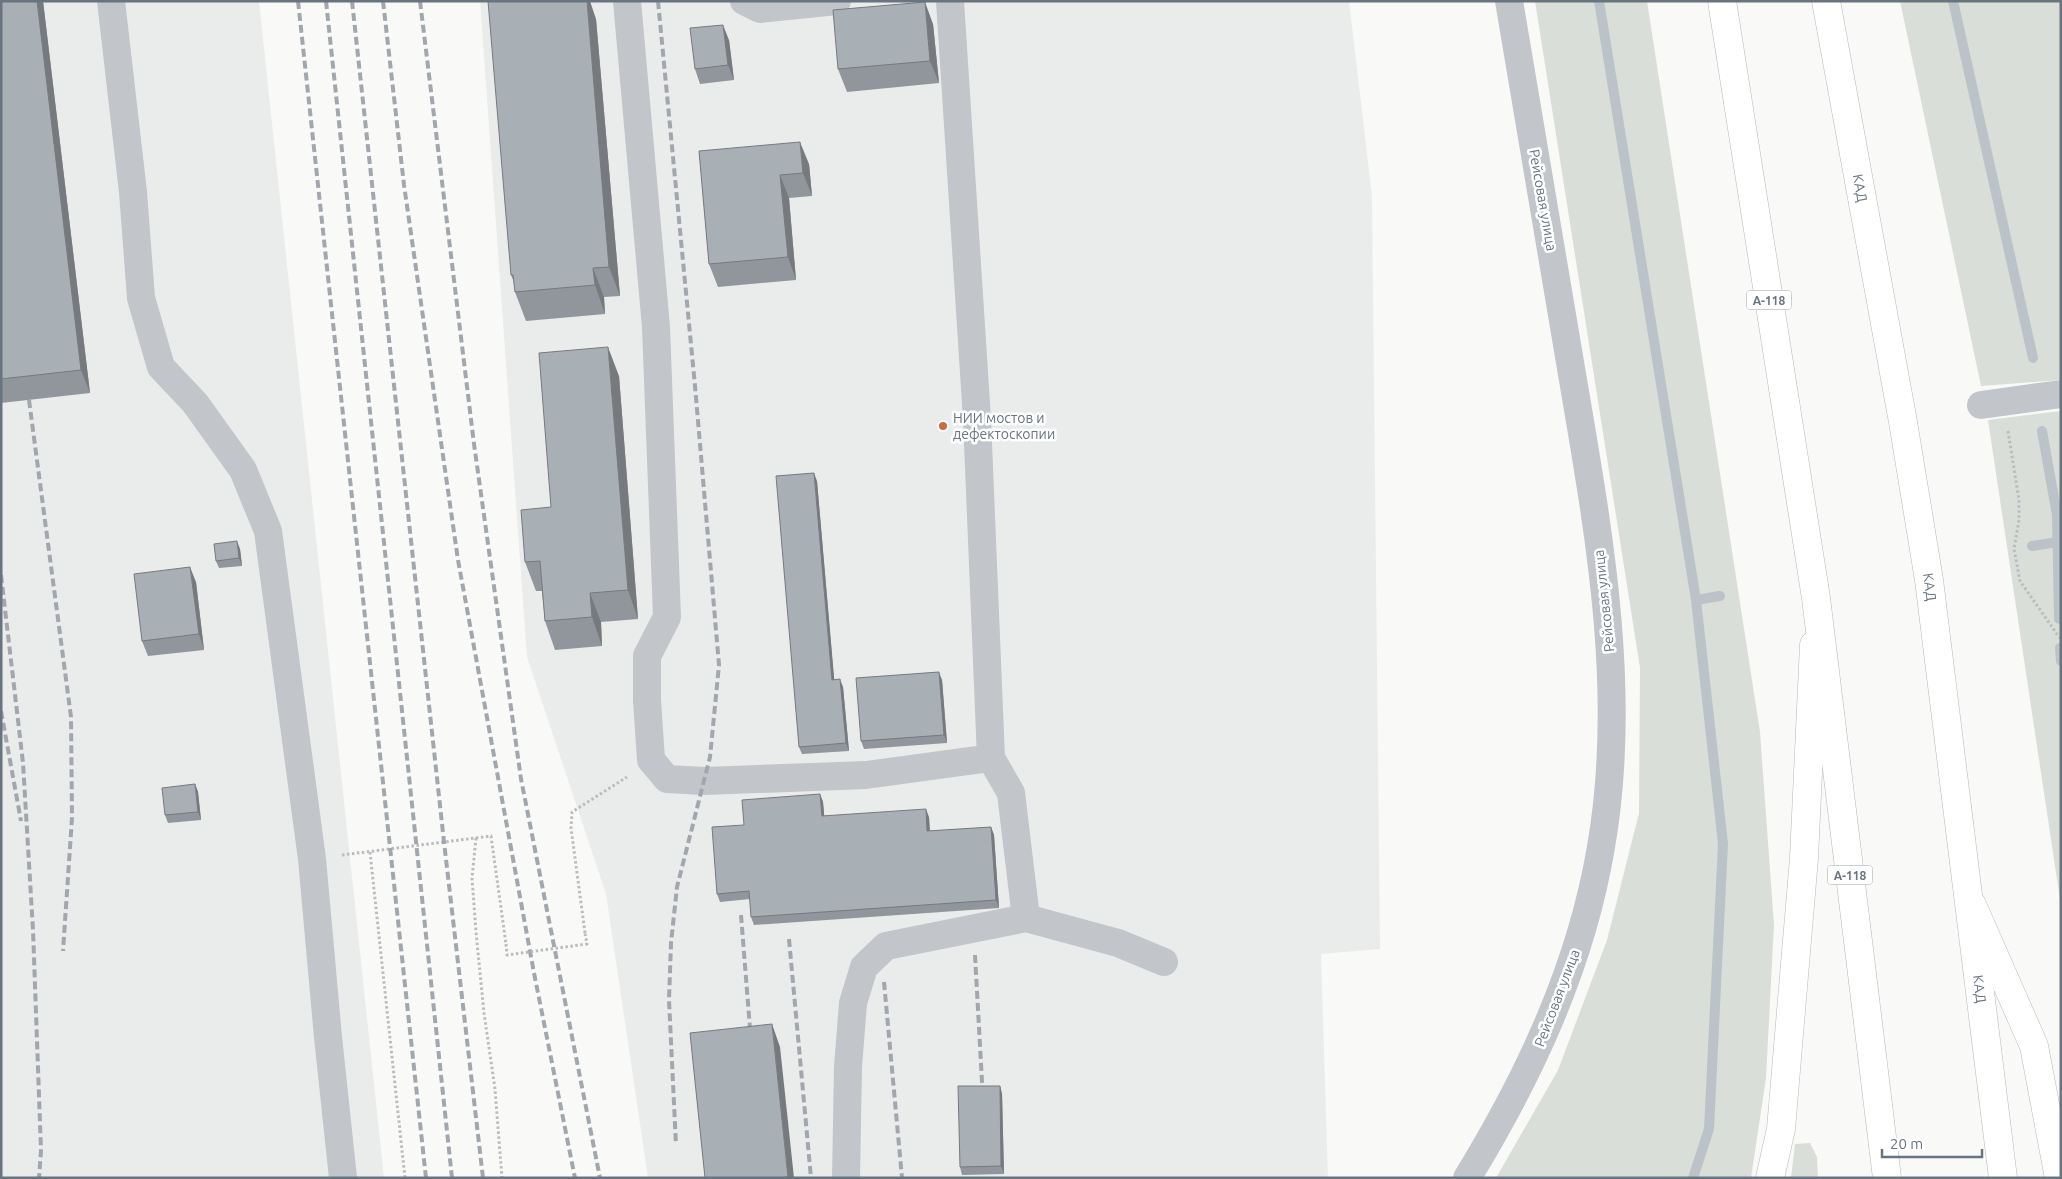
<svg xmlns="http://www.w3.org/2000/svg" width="2062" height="1179" font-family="Ubuntu,sans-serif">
<rect width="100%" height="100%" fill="#f9faf8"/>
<path fill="#eaebeb" d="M1,1H259L384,1178H1Z
M480,1H1349L1372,196L1380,949L1321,954L1328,1178H648L606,894L527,657Z"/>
<path fill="#daded8" d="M1535,1H1647L1760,732L1774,925L1766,1078L1751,1178H1496L1558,1070L1607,940L1639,813L1640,668Z
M1900,1H2061V380L1981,386Z
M2061,411V906L1988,420Z
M1810,1143L1817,1157L1818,1178H1791L1795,1144Z"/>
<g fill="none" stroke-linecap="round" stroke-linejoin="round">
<path stroke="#bbc3c8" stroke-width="10" d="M1599,1L1696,600L1723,844L1709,1129L1693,1178
M1953,1L2033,358
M2042,431L2057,515L2059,619
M2032,546L2057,542
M1696,600L1720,596
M2060,648L2061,661"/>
<defs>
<path id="major" d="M1972,905L2034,1046L2059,1178
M1770,1178L1781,1129L1804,858L1814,645"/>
<g id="highway">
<path d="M1722,1L1816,598L1887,1178"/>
<path id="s1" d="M1826,1L1903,422L1929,580L2003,1178"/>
</g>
</defs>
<use href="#major" stroke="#b6b9bd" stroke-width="29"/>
<use href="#highway" stroke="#b4b7ba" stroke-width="29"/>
<path stroke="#babdc0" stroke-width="3" stroke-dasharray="2.5 2.5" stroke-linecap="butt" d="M2008,431L2019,500V520L2014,549L2020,581L2059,637H2061
M476,838L472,878L476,932L484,1013L495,1089L502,1178
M370,852L405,1178
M342,855L491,836L506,944
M585,933L571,828L572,812L627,777"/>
<path stroke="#c2c5c9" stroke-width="28" d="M111,1L133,192L141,298L161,367L195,403L243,470L268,531L312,859L328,1037L343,1178
M627,1L656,327L667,617L647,656V700L651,760L667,779L705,781L866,775L991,758L977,419L950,1
M744,1L760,9L837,1
M1981,405L2061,394
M991,758L1011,793L1026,918L1118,943L1164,962
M846,1178L848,1067L853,1003L864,967L886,946L1026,918
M1467,1178C1530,1075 1581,966 1601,847C1628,692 1599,533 1573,380C1552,254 1531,128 1509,1"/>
<use href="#major" stroke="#fff" stroke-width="28"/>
<use href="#highway" stroke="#fff" stroke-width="28"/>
<path stroke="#a2a7ad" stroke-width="4" stroke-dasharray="8 4" stroke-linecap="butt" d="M298,1L426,1178
M326,1L452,1178
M352,1L444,842L483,1178
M383,1L404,185L458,560L534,973L575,1178
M420,1L474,444L521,779L600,1178
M658,1L695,386L719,665L710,757L677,887L671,943L669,1000L676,1145
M29,400L71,717L72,818L63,951
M1,575L23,763L33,930L41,1151L39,1178
M1,711L21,821
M741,915L751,1041
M789,939L811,1178
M975,955L983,1100
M884,982L902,1178"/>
<path stroke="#babdc0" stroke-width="3" stroke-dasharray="2.5 2.5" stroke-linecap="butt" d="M506,944L507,955L587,944L585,933"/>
</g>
<path fill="#90969c" d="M1,1H43L90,393L1,403Z
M596,19L620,296L604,297L605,314L526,321L515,292L514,282L511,275Z
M933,24L939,83L847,92L838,69Z
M729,40L734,80L700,84L695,69Z
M699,151L809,164L812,196L789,198L796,280L718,287L709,264Z
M619,376L638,619L601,622L602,646L555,650L545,621L542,591H536L525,562L551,507Z
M817,481L834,680L843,687L849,751L802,754L799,747Z
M240,549L242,566L219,568L216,561Z
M196,582L204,650L148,656L142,641Z
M942,680L947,743L864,749L861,741Z
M195,784L198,792L201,820L168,823L165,815Z
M820,794L823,802L824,816L929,817L930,831L991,827L994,835L999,908L754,925L751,917L750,899L720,902L717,894L744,825Z
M1000,1086L1002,1094L1004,1174L962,1175L960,1167Z"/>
<path fill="#767a7f" d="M37,1H43L90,393L81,370Z
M587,1H590L596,19L620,296L609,267Z
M925,2L933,24L939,83L930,61Z
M723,25L729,40L734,80L728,65Z
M800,142L809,164L812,196L803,173Z
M780,175L789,198L796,280L788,257Z
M593,268L604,297L605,314L595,285Z
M608,347L619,376L638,619L628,590Z
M814,473L817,481L835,688L832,680Z
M237,541L240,549L242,566L239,558Z
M190,567L196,582L204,650L199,634Z
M590,593L601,622L602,646L592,617Z
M939,672L942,680L947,743L944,735Z
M840,679L843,687L849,751L846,743Z
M195,784L198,792L201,820L198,812Z
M820,794L823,802L825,824L822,816Z
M926,809L929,817L930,839L927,831Z
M991,827L994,835L999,908L996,900Z
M772,1024L780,1047L794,1178H788V1177Z
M1000,1086L1002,1094L1004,1174L1001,1166Z"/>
<path fill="#a8afb5" stroke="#767a7f" d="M1,1H37L81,370L1,379Z
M488,1H587L609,267L593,268L595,285L515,292L513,275H511Z
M925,2L930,61L838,69L833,10Z
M723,25L728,65L695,69L690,28Z
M800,142L803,173L780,175L788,257L709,264L699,151Z
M608,347L628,590L590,593L592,617L545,621L540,561L525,562L521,510L551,507L539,353Z
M814,473L832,680L840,679L846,743L799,747L776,476Z
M237,541L239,558L216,561L214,544Z
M190,567L199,634L142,641L134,574Z
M939,672L944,735L861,741L856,678Z
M195,784L198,812L165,815L162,788Z
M820,794L822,816L926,809L927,831L991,827L996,900L751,917L749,891L717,894L712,827L744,825L742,800Z
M772,1024L788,1177L778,1178H705L690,1033Z
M958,1086H1000L1001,1166L960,1167Z"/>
<circle fill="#ce6b43" stroke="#fff" stroke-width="2" cx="943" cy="426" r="5"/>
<g text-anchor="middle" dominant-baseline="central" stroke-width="5" stroke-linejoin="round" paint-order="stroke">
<g fill="#fff" stroke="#959ea5" stroke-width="1">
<rect x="1746.5" y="290.5" width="45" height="19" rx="4"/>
<rect x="1827.5" y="865.5" width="45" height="19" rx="4"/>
</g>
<g font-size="12" font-weight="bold" fill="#68747f">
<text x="1769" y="300">А-118</text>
<text x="1850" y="875">А-118</text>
</g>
<g font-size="14" fill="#68747f" stroke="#fff">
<text stroke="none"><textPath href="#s1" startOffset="190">КАД</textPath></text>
<text transform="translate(1543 200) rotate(80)">Рейсовая улица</text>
<text stroke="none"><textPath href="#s1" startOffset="595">КАД</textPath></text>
<text transform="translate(1604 601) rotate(-96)">Рейсовая улица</text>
<text stroke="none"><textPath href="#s1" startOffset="1000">КАД</textPath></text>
<text transform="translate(1557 998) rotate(-69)">Рейсовая улица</text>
</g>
<g font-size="14" fill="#68747f" stroke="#fff" text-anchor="start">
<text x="953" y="418">НИИ мостов и<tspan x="953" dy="16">дефектоскопии</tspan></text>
</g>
</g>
<rect width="2062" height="1179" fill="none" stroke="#68747f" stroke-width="5"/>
<path d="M1882 1149v8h100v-8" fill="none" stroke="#68747f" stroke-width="2.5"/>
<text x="1890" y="1149" font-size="15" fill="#68747f" stroke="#ffffff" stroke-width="4" paint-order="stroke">20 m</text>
</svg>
